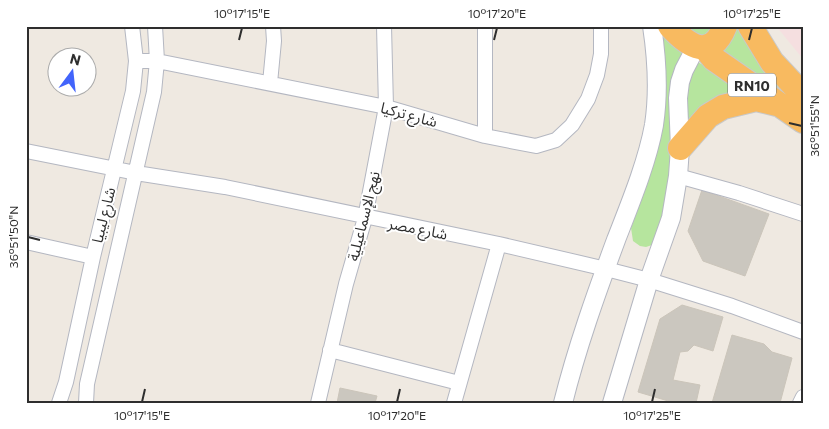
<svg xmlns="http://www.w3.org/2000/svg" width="829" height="429" font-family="Commissioner,'Noto Sans Arabic',sans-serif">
<rect width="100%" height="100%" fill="#efe9e1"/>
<path fill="#f5dfe0" d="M776,26H803V59Z"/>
<path fill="#b6e59e" d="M677,26H714L709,33L701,37Z
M737,28L740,31L794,104L717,52L732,38Z
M656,29L686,57L664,216L658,238L652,245L646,247L640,246L633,241L631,228L648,182L660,133Z
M696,61L750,91L686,130L684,100Z"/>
<path fill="#cbc7bf" stroke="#cbc5ba" d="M702,190L769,214L745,276L703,261L688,231Z
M682,305L723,317L713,351L694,345L688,351L680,352L673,380L700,385L696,403H675L638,392L660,319Z
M732,335L764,344L772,352L792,358L780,403H712Z
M340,388L377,396L375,403H337Z"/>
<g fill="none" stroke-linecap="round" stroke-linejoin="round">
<defs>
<path id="minor" d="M485,26V136
M136,61H157L386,107L485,136L536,146L556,140L572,125L588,99L597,75L601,54V26
M270,83L274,41L273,26
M26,151L136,173L225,187L499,244L606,269L649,280L732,306L803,332
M678,176L739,193L803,214
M26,242L93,257
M330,350L459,383
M59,403L66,382L93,257L133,91L136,61L132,26
M86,403L87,384L154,92L157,61L155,26
M318,403L346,284L365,218L386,107L384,26
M454,403L499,244
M800,403L803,397"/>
<path id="tertiary" d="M563,403C577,347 596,294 616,240C630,204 647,163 654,125C659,92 657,59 652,26
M612,403L649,280L671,218L678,176L680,148L678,98L680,82L684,70L696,47"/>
<path id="trunk" d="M670,26C689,47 711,61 725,26
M750,26L772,62L803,95
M704,47L714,59L803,121
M680,148L708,116L723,107L756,99L777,104"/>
</defs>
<use href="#minor" stroke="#b4b7c1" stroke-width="16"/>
<use href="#tertiary" stroke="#b4b7c1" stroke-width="20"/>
<use href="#trunk" stroke="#c9c9c9" stroke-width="26"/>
<use href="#minor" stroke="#fff" stroke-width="14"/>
<use href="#tertiary" stroke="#fff" stroke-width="18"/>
<use href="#trunk" stroke="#f8ba60" stroke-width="24"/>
</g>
<path fill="none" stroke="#2e2e2e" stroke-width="2" d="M239,40L242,28M494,40L497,28M749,40L752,28M789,123L802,126M28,237L40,240M142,402L145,389M397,402L400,389M652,402L655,389"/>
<g text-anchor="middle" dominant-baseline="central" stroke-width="4" stroke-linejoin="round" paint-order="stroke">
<rect fill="#fff" stroke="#6d6d6d" stroke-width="1" x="728" y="73.5" width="48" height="23" rx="4"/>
<g font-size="14" font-weight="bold" fill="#2e2e2e">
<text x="752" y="85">RN10</text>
</g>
<g font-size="15" fill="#2e2e2e" stroke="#fff">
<text transform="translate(409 114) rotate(15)">شارع تركيا</text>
<text transform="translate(103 215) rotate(-76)">شارع ليبيا</text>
<text transform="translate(363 216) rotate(-76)">نهج الإسماعيلية</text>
<text transform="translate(418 228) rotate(11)">شارع مصر</text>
</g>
</g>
<rect width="829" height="429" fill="none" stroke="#ffffff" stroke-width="55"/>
<g transform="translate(72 72) rotate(15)"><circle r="24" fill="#ffffff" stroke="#ababab"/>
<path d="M0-4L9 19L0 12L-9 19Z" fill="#4264fb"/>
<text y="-8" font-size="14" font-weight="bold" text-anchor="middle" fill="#2e2e2e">N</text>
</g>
<rect x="28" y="28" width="774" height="374" fill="none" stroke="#2e2e2e" stroke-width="2"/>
<g font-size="12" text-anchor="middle" fill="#2e2e2e">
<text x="242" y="18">10°17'15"E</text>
<text x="497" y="18">10°17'20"E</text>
<text x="752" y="18">10°17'25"E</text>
<text transform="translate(815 126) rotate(-90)" y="4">36°51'55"N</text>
<text transform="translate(14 237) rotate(-90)" y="4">36°51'50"N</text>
<text x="142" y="420">10°17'15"E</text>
<text x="397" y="420">10°17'20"E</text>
<text x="652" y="420">10°17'25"E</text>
</g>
</svg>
